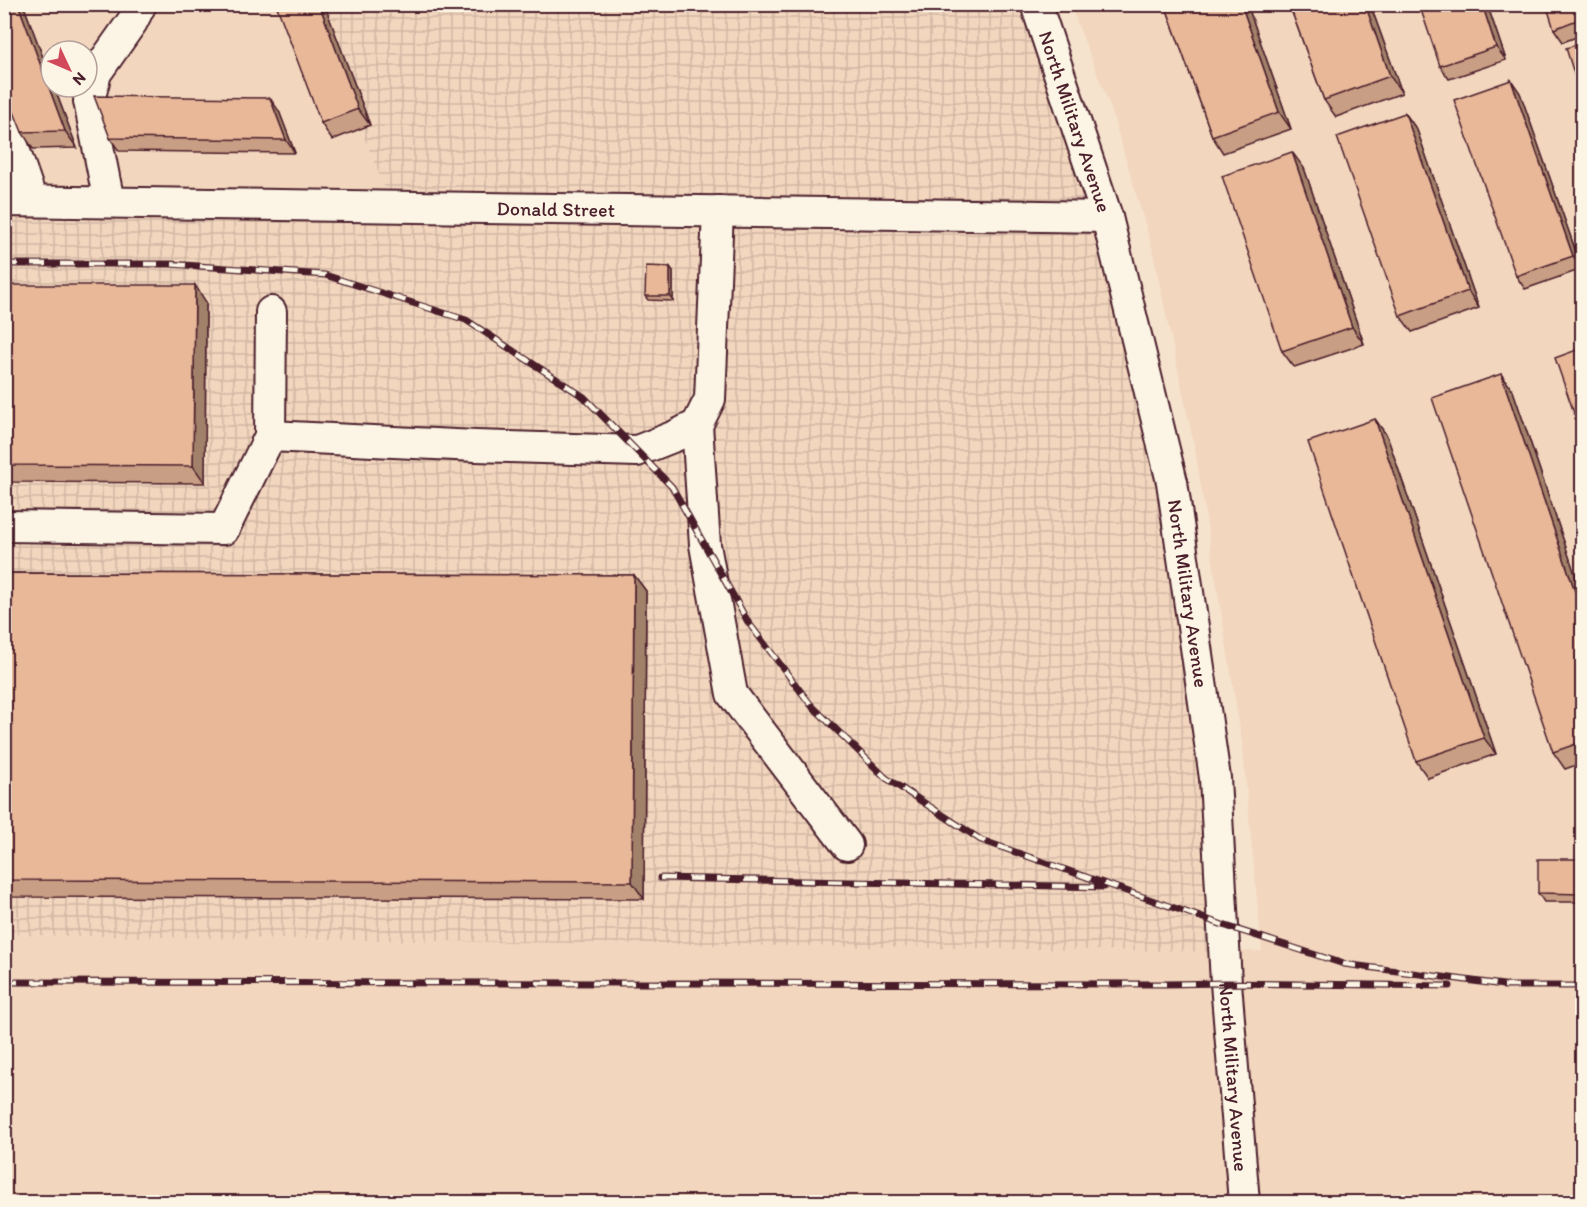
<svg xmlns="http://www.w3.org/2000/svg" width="1587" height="1207" font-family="Itim,sans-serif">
<defs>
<pattern id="industrial-grid" width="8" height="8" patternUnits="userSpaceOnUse" patternTransform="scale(1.5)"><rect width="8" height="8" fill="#f2d6be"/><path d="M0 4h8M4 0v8" fill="none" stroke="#d1b7a3"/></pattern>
</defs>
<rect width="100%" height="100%" fill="#f6e3ce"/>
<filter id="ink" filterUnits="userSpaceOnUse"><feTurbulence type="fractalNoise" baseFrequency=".0167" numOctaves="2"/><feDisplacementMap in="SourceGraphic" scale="12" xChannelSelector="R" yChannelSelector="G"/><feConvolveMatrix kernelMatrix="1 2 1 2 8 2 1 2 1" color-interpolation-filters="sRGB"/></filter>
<g filter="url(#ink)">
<path fill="#f2d6be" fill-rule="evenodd" d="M311,4L392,206L5,201V5ZM51,51H87V87H51Z
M1070,5H1582V1202H5L4,935L1224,952L1262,951L1242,742L1195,450L1151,244L1110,106Z"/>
<path fill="url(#industrial-grid)" d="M311,5H1036L1172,482L1224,952L5,935V201L392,206Z"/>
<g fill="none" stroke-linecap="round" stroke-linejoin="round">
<defs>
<g id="minor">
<path id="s1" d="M1036,4L1107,217L1172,482L1215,778L1226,983L1244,1202"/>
<path d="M4,120L32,201"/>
<path id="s2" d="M4,201L1107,217"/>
<path d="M109,202L89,101L96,73L132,22L141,4"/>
<path d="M697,425L705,545L732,694L847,845"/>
<path d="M270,436L476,446L637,451L675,436L697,425L710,399L718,211"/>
<path d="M4,526L224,529L270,436L271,312"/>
</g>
</defs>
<use href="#minor" stroke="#4a1f2b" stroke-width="34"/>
<use href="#minor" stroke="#fcf5e5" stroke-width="30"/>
<defs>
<path id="rail" d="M4,264H170L325,275L466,320L584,397L672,487L748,622L811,705L886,778L981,840L1223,925L1344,964L1511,986
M660,878L1104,887
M4,982L1165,984L1226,983L1450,986
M1504,986H1582"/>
</defs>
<use href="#rail" stroke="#4a1f2b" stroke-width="7"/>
<use href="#rail" stroke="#fcf5e5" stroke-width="4.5" stroke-dasharray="14" stroke-linecap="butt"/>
</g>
<path fill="#c89e84" stroke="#4a1f2b" stroke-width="1.5" d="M4,4H23L77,148L33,149L22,132Z
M324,4L370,125L332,140L321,123Z
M1165,4H1247L1291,129L1223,153L1212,136Z
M1289,4H1370L1402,93L1336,117L1324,100Z
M1487,4L1506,60L1449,79L1440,66Z
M1582,4V35L1563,42L1554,29Z
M1511,80L1520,93L1582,269L1525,289L1516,276Z
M279,111L295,153L119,151L110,138Z
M1405,113L1417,130L1479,308L1412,332L1400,316Z
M1304,168L1364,344L1294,367L1282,351Z
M670,267L673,271V301L648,300L645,296Z
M4,285L206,302L205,483L4,482Z
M1501,374L1513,391L1582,595V763L1565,769L1553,752Z
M1375,419L1387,436L1496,754L1428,778L1416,761Z
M4,573L634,575L646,591L644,899L4,897Z
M1582,859V902H1544L1538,893Z"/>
<path fill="#a2816b" stroke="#4a1f2b" stroke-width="1.5" d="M18,4H23L51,79V87H54L77,148L65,131Z
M319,4H324L370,125L358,109Z
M1241,4H1247L1291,129L1279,112Z
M1365,4H1370L1402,93L1390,76Z
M1482,4H1487L1506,60L1496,47Z
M1511,80L1520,93L1582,269L1573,256Z
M270,98L279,111L295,153L286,140Z
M1405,113L1417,130L1479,308L1468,291Z
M1292,152L1304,168L1364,344L1352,327Z
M670,267L673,271V301L670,296Z
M195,285L206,302L205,483L193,466Z
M1501,374L1513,391L1582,595V612Z
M1375,419L1387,436L1496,754L1484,738Z
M634,575L646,591L644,899L632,882Z"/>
<path fill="#e8b899" stroke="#4a1f2b" stroke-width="1.5" d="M4,4H18L65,131L22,132L4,87Z
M276,4H319L358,109L321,123Z
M1165,4H1241L1279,112L1212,136Z
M1289,4H1365L1390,76L1324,100Z
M1419,4H1482L1496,47L1440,66Z
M1546,4H1582V18L1554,29Z
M1582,43V99L1566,48Z
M1511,80L1573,256L1516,276L1454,100Z
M94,96L270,98L286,140L110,138Z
M1405,113L1468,291L1400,316L1337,137Z
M1292,152L1352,327L1282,351L1222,176Z
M646,266L670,267V296H645Z
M4,285H195L193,466L4,465Z
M1582,348V436L1555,358Z
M1501,374L1582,612V742L1553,752L1432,398Z
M1375,419L1484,738L1416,761L1308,442Z
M4,573L634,575L632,882L4,880Z
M1538,859H1582V894L1538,893Z"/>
</g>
<g text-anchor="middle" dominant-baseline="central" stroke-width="4.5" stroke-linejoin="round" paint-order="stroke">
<g font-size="20" fill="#4a1f2b" stroke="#fcf5e5">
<text stroke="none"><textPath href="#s1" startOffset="124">North Military Avenue</textPath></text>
<text stroke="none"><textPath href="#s2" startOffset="552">Donald Street</textPath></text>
<text stroke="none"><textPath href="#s1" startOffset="610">North Military Avenue</textPath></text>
<text stroke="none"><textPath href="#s1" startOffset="1096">North Military Avenue</textPath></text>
</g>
</g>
<rect width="1587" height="1207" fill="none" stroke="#fcf5e5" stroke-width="24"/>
<rect x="12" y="12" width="1563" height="1183" fill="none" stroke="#4a1f2b" stroke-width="2" filter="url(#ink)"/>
<g transform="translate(69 69) rotate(134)"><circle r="28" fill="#fcf5e5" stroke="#b59f9b" stroke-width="1.5"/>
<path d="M0-4.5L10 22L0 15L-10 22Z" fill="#d1495b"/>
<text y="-9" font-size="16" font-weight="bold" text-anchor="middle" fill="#4a1f2b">N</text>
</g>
</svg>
